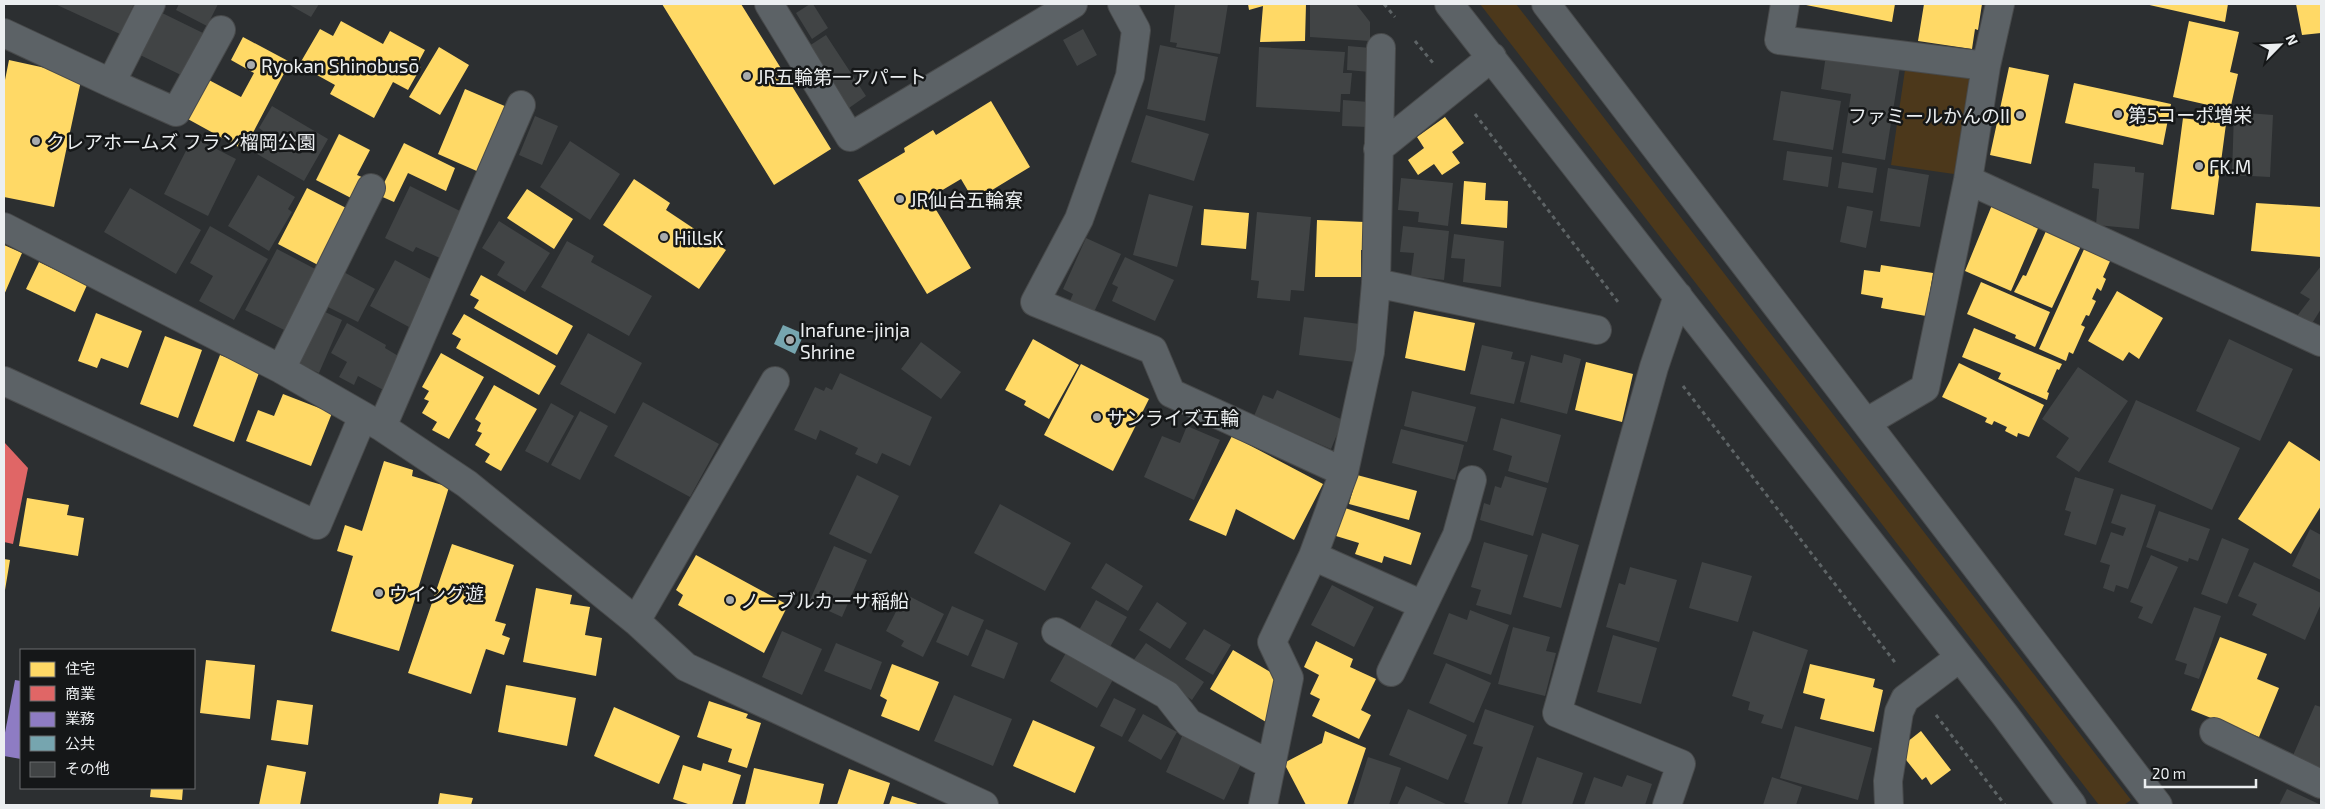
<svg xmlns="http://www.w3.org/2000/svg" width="2325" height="809" font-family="'Exo 2','Noto Sans JP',sans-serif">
<rect width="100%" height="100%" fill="#2c2f31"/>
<path fill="#4c381b" d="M1480,4H1516L2131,800L2124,805H2099Z
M1906,63L1976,75L1961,175L1891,165Z"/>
<path fill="#ffd966" d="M662,4H741L831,149L774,185Z
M1248,4H1306L1305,41L1260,42L1263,6L1249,10Z
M1801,4H1895L1892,22Z
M1924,4H1982L1978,30L1975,29L1972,49L1918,41Z
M2145,4H2228L2225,22Z
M2296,4H2321V33L2302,35Z
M341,21L383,44L390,31L425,50L417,65L421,67L408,90L393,82L374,118L330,94L335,85L299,65L320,29L333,36Z
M2189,21L2239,32L2230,72L2238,74L2230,110L2173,97Z
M243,37L290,62L244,150L186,118L207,79L241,97L254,73L231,60Z
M439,47L469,65L440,115L409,97Z
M9,60L82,76L54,207L4,197V85Z
M2009,67L2049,75L2031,164L1990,155Z
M2074,83L2171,104L2163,145L2065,123Z
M465,89L507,107L479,172L438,154Z
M991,101L1030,167L974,201L961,179L929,198L971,268L927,294L858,180L905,152L904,148L933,130L936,135Z
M1445,117L1464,143L1452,152L1460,163L1442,175L1434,164L1418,175L1408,160L1424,148L1417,137Z
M2183,118L2226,124L2214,215L2171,209Z
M339,134L370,150L357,175L364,178L353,199L316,180Z
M404,143L455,168L446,191L408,173L394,202L378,195Z
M634,179L670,203L666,210L726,250L699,289L603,225Z
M1464,181L1486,183L1485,200L1508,201L1507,228L1461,224Z
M307,188L352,211L318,265L278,244Z
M527,189L573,219L554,249L507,218Z
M2256,203L2321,207V257L2251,251Z
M1992,205L2039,226L2011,291L1965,271Z
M1204,209L1249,213L1246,249L1201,245Z
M1317,220L1365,222V250H1361V277H1315Z
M2046,231L2081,246L2052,308L2014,292L2023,275L2026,276Z
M4,245L22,253L4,295Z
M2085,247L2111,259L2103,277L2106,279L2101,291L2097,288L2092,299L2096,301L2089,316L2086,315L2081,325L2085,327L2073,354L2069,352L2066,361L2039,349Z
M39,262L87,285L75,312L26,289Z
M1881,265L1933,273L1926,316L1881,308L1883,298L1861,294L1864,270L1880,272Z
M481,275L573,326L557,355L474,308L479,300L470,295Z
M1981,282L2050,312L2035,347L2015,338L2016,335L1967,314Z
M2117,291L2163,318L2139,359L2129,352L2123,361L2088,341Z
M1414,311L1475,323L1465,371L1405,358Z
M96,313L142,331L128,368L101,358L97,368L78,361Z
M464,314L556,366L539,395L456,348L461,339L452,334Z
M1974,328L2062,364L2059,370L2057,369L2047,392L2049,393L2047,400L1998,379L2001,373L1962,357Z
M165,336L202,350L178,418L140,404Z
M1033,339L1079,365L1049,419L1024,405L1026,401L1005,390Z
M441,353L484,377L449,439L432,430L437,422L422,413L429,401L424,399L429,391L422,387Z
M220,355L260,370L234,442L193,426Z
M1586,362L1633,374L1622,422L1575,410Z
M1959,363L2044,405L2029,437L2018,433L2017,437L2005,431L2007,427L1994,421L1992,425L1985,422L1987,418L1942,397Z
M1081,364L1149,399L1113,471L1044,435Z
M494,385L537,409L501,471L485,462L490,454L475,445L482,433L477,431L481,423L475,419Z
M283,394L332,413L311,466L246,441L258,410L274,416Z
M1232,436L1323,484L1294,540L1236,509L1226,536L1189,520Z
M2289,441L2321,462V506L2291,554L2238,519Z
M384,461L413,470L412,476L449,487L399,651L331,631L353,556L337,551L345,525L362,531Z
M1357,475L1417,491L1409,520L1349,504Z
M27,498L69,505L67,515L84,518L78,556L19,546Z
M1345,508L1421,533L1411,565L1384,556L1382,563L1355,554L1359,543L1336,536Z
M452,544L514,565L495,621L506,624L502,635L510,638L504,655L486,649L471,694L408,673Z
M696,555L788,605L764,653L678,605L683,595L676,590Z
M4,559L10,560L5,590H4Z
M536,588L572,595L570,604L590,607L585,635L602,638L596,676L523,662Z
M2220,637L2267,654L2257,679L2279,688L2259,737L2191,710Z
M1316,641L1353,659L1350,667L1376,679L1361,710L1371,715L1359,739L1312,716L1320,699L1310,694L1319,675L1304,667Z
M1233,650L1279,677L1273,726L1210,689Z
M206,660L255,665L250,719L200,713Z
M892,664L939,682L919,731L881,716L887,700L880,696Z
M1810,664L1875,679L1873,687L1883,690L1874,732L1820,719L1825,699L1803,693Z
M506,685L576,698L567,746L498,732Z
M277,700L313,705L308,745L271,740Z
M709,701L748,714L746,718L761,723L747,768L728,762L732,749L697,737Z
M614,707L680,736L659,784L594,756Z
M1033,720L1095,747L1075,793L1013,766Z
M1325,731L1366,748L1347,805H1306L1284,763L1322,743Z
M1921,731L1951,770L1931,785L1926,777L1922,780L1903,756L1907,753L1902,746Z
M703,763L741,775L732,805H691L673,799L683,765L701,771Z
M267,765L306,772L300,805H259Z
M754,768L824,784L819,805H745Z
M849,769L890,783L883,805H837Z
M151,788H183L182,800L150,797Z
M440,793L473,798L471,805H438Z
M892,796L921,805H889Z"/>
<path fill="#e06666" d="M4,442L28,468L13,544L4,542Z"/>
<path fill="#8e7cc3" d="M15,680L21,681V759L4,756V738Z"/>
<path fill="#76a5af" d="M783,325L804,334L795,354L774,344Z"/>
<path fill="#414445" d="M55,4H134L120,34Z
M179,4H218L207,26L176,10Z
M288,4H319L311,17Z
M810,4H813L828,28L812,39L796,13Z
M1175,4H1228L1220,54L1176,47L1177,43L1170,42Z
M1310,4H1356L1370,22V41L1310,37Z
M154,9L203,33L183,76L134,52Z
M1083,29L1097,55L1077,66L1063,40Z
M826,35L866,96L849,108L809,46Z
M1160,45L1218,57L1205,121L1147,109Z
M1348,46L1371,48L1370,72L1347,70Z
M1259,47L1345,52L1343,73H1352L1350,94H1341L1340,112L1256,107Z
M1826,55L1900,67L1885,160L1842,153L1851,94L1821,89Z
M1781,91L1841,101L1833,150L1773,140Z
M1343,100L1369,102L1368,127L1342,126Z
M272,106L328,139L304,181L252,151L263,131L259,128Z
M2234,112L2273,115L2270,177L2232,175Z
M1146,115L1209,134L1194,181L1131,162Z
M535,116L558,126L542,165L519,155Z
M193,137L236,159L208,216L164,194Z
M570,141L620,174L590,220L540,187Z
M1787,151L1832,157L1828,187L1783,180Z
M1842,162L1877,168L1873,193L1838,188Z
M2094,163L2135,167V172L2144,173L2139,229L2096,225L2099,189L2092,188Z
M1888,168L1929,175L1920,227L1880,221Z
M258,175L295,197L288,209L292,212L269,251L228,226Z
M1401,178L1453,183L1448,226L1418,222L1419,212L1398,210Z
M410,186L464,213L442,259L416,247L413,252L385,238Z
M130,188L201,230L176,274L104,232Z
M1149,194L1193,206L1177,267L1133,255Z
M1847,206L1873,211L1866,248L1840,242Z
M1257,212L1311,217L1304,291L1291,290L1290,301L1257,298L1259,281L1251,280Z
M499,221L550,253L525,292L497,275L505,262L482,248Z
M210,226L268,259L234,320L199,301L213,276L190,263Z
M1403,226L1449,231L1444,280L1411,276L1414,253L1400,252Z
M1454,234L1504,241L1501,287L1463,282L1465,259L1451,258Z
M1086,238L1121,254L1094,312L1070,301L1073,294L1063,289Z
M567,241L594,256L591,262L652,296L629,336L541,287Z
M277,249L319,271L288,332L245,310Z
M1125,257L1174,280L1155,321L1112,301L1118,287L1112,284Z
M395,260L434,281L409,327L370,306Z
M2321,266V309L2311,325L2297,316L2310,299L2300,293Z
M340,270L375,289L358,322L322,304Z
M319,309L342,320L319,373L296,362Z
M1304,317L1360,324L1355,362L1299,355Z
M347,323L386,345L385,348L405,360L387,392L358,376L354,385L339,377L347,362L331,353Z
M588,333L642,363L615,414L560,384Z
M2229,339L2293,369L2260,441L2196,411Z
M921,342L961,372L941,399L901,369Z
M1482,345L1513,352L1511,359L1525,362L1514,404L1470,394Z
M1564,354L1581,359L1567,414L1520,402L1531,355L1562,363Z
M2078,367L2128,401L2079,472L2056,457L2069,438L2042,419Z
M840,373L932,417L910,466L882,453L877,464L855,454L858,448L820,430L816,440L794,430L815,387L824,391L826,387L832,390Z
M1277,390L1343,420L1331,449L1254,416L1263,395L1273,399Z
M1412,391L1476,407L1467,442L1404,426Z
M2136,400L2240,448L2212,510L2108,462Z
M643,402L719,444L690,497L614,456Z
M551,403L574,416L548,463L525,451Z
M580,411L608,426L580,480L551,465Z
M1501,418L1561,435L1548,483L1508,471L1512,456L1493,450Z
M1187,426L1220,440L1194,500L1144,477L1162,436L1180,443Z
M1401,429L1464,445L1455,480L1392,463Z
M857,475L899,496L871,554L829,534Z
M1505,476L1547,488L1533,536L1480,520L1484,503L1490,505L1495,486L1501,488Z
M2075,477L2114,489L2096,545L2064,535L2071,512L2065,510Z
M2121,494L2156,505L2128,589L2116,585L2114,592L2103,588L2110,565L2100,562L2111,532L2123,536L2126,528L2111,523Z
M1000,504L1071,543L1045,591L974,553Z
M2159,511L2210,529L2198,561L2189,558L2188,562L2146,547Z
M2310,529L2321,535V580L2292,566Z
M1542,533L1579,545L1561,608L1523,597Z
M2222,538L2249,549L2227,604L2201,594Z
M1484,542L1528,555L1511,615L1476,605L1481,590L1471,587Z
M834,546L867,560L842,617L809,602Z
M2151,555L2178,567L2152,624L2138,618L2143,607L2130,602Z
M1702,562L1752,576L1738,622L1689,608Z
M2254,562L2321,593V604L2305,640L2252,615L2257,604L2238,596Z
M1106,563L1143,586L1128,611L1091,588Z
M1630,567L1677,580L1659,642L1606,627L1619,583L1625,585Z
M1332,585L1374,607L1354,647L1311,625Z
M905,594L944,614L923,657L901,646L904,641L886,631Z
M1096,600L1127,617L1110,647L1079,630Z
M1157,602L1187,623L1170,649L1139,630Z
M952,606L984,620L968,656L936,642Z
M2194,607L2221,616L2199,679L2184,674L2187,664L2175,660Z
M1470,610L1509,625L1491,675L1433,654L1449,613L1467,620Z
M1513,627L1550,637L1546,651L1556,653L1545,696L1498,684Z
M986,629L1018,643L1004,679L971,666Z
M1204,629L1231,645L1213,675L1185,659Z
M782,631L822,649L802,695L762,677Z
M1753,631L1808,650L1782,729L1761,723L1764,715L1748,710L1750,702L1732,696Z
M1613,635L1657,648L1641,704L1597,692Z
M836,643L882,662L871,690L824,671Z
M1146,643L1204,682L1192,700L1133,661Z
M1067,651L1114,678L1097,708L1050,681Z
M1446,663L1491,683L1474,723L1429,703Z
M954,695L1012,719L993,766L934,741Z
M1114,698L1136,709L1122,737L1100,726Z
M2315,705L2321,707V774L2291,760Z
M1408,709L1467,735L1448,780L1389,755Z
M1485,709L1534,726L1507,805H1473L1464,802L1483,747L1473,744Z
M1143,714L1177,732L1161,760L1128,741Z
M1795,726L1872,748L1858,800L1780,778Z
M1183,734L1242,762L1224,800L1166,772Z
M1368,757L1401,768L1389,805H1353Z
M1537,757L1583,773L1572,805H1521Z
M1627,775L1652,784L1645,805H1584L1594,777L1622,787Z
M1772,777L1802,787L1796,805H1763Z
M1406,786L1448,805H1397Z
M2287,789L2321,805H2279Z"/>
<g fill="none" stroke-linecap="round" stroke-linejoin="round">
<defs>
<path id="minor" d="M769,4L850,137L1073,4
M1122,4L1136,30L1130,76L1079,219L1035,302L1153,350L1171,393L1344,472
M1449,4L2005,715L2072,805
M1546,4L2158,805
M1785,4L1779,40L1986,66
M4,33L111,83L151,4
M111,83L176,112L221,30
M1378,149L1492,57
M1968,180L2321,342
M4,227L281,369L382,427L467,484L636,621L686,667L984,805
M1376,283L1597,330
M281,369L371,188
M4,381L317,525L363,416
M1867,422L1925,388L1968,180L1986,66L2000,4
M382,427L521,105
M1313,556L1423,605
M636,621L775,381
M1056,632L1167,695L1189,723L1271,765
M1391,672L1457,535L1472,480
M2214,732L2321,784
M1263,805L1289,678L1272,642L1313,556L1344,472L1370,352L1376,283L1381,48
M1667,805L1681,764L1557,713L1654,367L1678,296
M1889,805L1888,781L1899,712L1905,699L1959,658"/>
</defs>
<use href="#minor" stroke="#484a4b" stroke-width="30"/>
<path stroke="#5e6466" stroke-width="3" stroke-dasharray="4 4" stroke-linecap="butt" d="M1384,4L1395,17
M1415,41L1433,63
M1475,114L1618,302
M1683,386L1897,665
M1936,715L2005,805"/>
<use href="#minor" stroke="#5c6266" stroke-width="28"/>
</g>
<g fill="#a8abad" stroke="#151718" stroke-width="2">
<circle cx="251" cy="65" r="5"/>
<circle cx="747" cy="76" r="5"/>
<circle cx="2118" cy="114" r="5"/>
<circle cx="2020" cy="115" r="5"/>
<circle cx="36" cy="141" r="5"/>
<circle cx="2199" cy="166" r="5"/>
<circle cx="900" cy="199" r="5"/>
<circle cx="664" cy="237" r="5"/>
<circle cx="790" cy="340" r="5"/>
<circle cx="1097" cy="417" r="5"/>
<circle cx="379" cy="593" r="5"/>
<circle cx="730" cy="600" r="5"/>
</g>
<g text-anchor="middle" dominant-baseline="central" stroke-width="5" stroke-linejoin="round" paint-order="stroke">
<g font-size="19" fill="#ebeef0" stroke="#151718" text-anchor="start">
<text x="261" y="65">Ryokan Shinobusō</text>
<text x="757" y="76">JR五輪第一アパート</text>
<text x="2128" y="114">第5コーポ増栄</text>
<text x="2010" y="115" text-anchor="end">ファミールかんのII</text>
<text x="46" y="141">クレアホームズ フラン榴岡公園</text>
<text x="2209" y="166">FK.M</text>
<text x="910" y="199">JR仙台五輪寮</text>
<text x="674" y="237">HillsK</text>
<text x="800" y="329">Inafune-jinja<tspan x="800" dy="22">Shrine</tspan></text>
<text x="1107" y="417">サンライズ五輪</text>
<text x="389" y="593">ウイング遊</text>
<text x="740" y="600">ノーブルカーサ稲船</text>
</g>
</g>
<rect width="2325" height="809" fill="none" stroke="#ebeef0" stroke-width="10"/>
<rect x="20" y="649" width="175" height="140" fill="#151718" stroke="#6b6d6e"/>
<rect x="30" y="662" width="25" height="15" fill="#ffd966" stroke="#6b6d6e"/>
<text x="65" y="674" font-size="15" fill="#ebeef0">住宅</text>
<rect x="30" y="686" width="25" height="15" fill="#e06666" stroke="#6b6d6e"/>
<text x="65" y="699" font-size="15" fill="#ebeef0">商業</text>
<rect x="30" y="712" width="25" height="15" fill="#8e7cc3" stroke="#6b6d6e"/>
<text x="65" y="724" font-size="15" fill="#ebeef0">業務</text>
<rect x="30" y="736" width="25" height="15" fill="#76a5af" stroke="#6b6d6e"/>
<text x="65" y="749" font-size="15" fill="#ebeef0">公共</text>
<rect x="30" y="762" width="25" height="15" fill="#414445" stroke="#6b6d6e"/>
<text x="65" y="774" font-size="15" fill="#ebeef0">その他</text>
<g transform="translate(2280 45) rotate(66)" stroke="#151718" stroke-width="4" paint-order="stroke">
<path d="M0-4L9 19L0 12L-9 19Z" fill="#ebeef0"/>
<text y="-8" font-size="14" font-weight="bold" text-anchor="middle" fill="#ebeef0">N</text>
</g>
<path d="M2145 779v8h111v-8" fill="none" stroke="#ebeef0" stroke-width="2.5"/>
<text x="2152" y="779" font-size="15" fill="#ebeef0" stroke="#151718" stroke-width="4" paint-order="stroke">20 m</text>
</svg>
